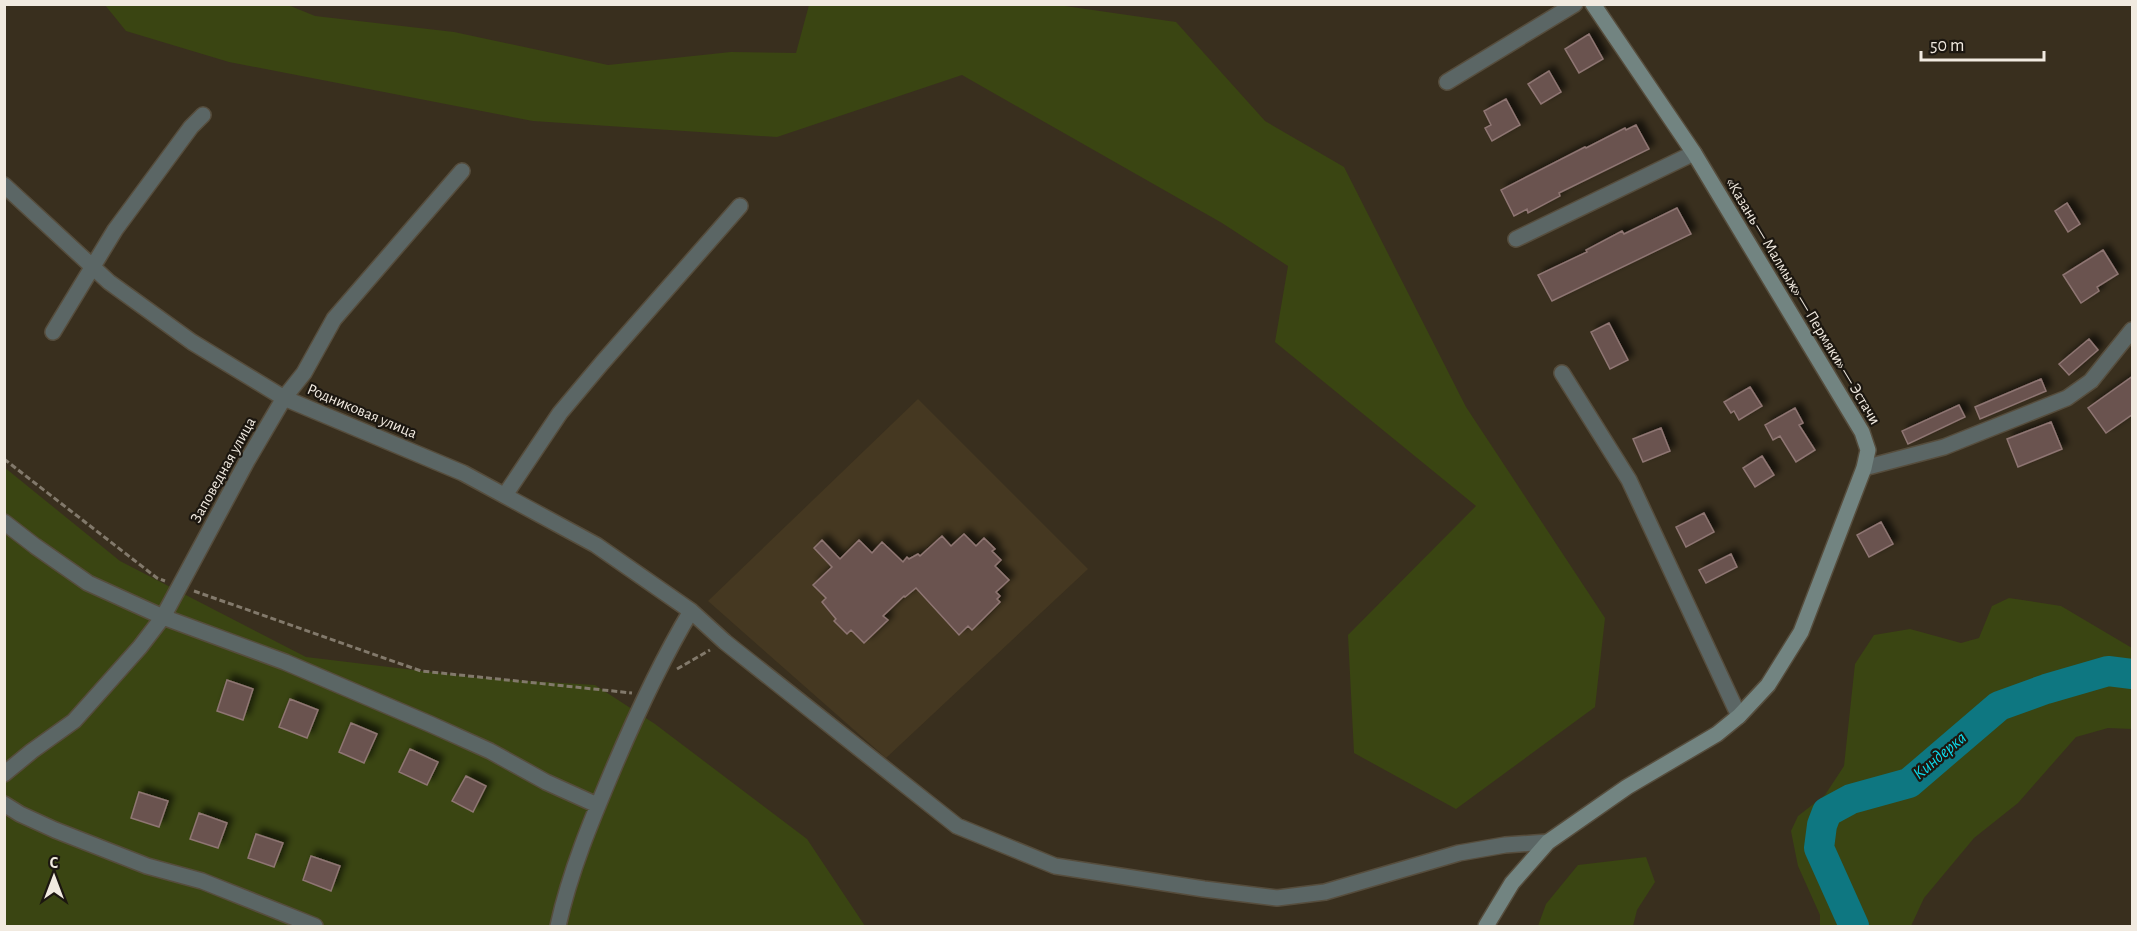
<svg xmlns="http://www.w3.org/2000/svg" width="2137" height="931" font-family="'Alegreya Sans',sans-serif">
<defs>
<filter id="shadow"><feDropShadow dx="5.5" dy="-5.5" stdDeviation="3" flood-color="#0009"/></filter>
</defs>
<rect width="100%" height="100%" fill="#392f1e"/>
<path fill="#453821" d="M918,399L1088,569L886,758L708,601Z"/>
<path fill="#3a4512" d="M105,5H288L315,16L454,32L608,65L731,52L796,53L809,5H1058L1176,22L1265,121L1344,167L1466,407L1605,618L1595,707L1456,809L1354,753L1348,635L1476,506L1275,342L1288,266L1222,223L962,75L777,137L533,121L229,62L126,31Z
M4,467L120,561L306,657L480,678L595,685L655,724L807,839L865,926H5Z
M2009,598L2061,606L2132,648V729L2108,728L2076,737L2018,803L1974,838L1924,898L1911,926H1820V915L1798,866L1791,831L1798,816L1825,795L1844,766L1855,664L1874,635L1910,629L1961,643L1979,638L1992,606Z
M1646,857L1655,882L1637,910L1633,926H1538L1546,904L1578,865Z"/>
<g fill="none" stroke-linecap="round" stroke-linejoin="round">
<path stroke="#0e7781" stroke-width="30" d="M1854,926L1819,848L1822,825L1827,812L1851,799L1909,783L1999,706L2046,689L2108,671L2132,674"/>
</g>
<path fill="#6a5350" stroke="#8f7673" stroke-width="1.5" filter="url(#shadow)" d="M1589,34L1603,59L1579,73L1565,49Z
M1549,71L1561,92L1541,104L1528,84Z
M1506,99L1520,125L1492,141L1485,128L1491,125L1484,111Z
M1636,125L1649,149L1559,193L1560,196L1528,213L1527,209L1514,216L1501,190L1585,147L1586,148L1625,128L1626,130Z
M2067,203L2080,224L2068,232L2055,211Z
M1677,208L1691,234L1552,301L1538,275L1587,252L1586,250L1622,231L1624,234Z
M2103,250L2118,274L2097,287L2099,291L2081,303L2063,275Z
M1609,323L1628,360L1610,369L1591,332Z
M2089,339L2098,350L2069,375L2059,364Z
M2133,376V414L2106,433L2088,408Z
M2041,379L2046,391L1980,419L1975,407Z
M1750,387L1762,406L1739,420L1734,411L1731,413L1724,402Z
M1959,405L1965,417L1908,444L1902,431Z
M1795,408L1803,423L1799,425L1815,450L1796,462L1780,436L1773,440L1765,425Z
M2051,422L2062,449L2018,467L2007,439Z
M1661,428L1670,451L1643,462L1633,439Z
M1762,456L1774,475L1755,487L1743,468Z
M1704,513L1714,532L1686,547L1676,527Z
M1881,522L1893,544L1869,557L1857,535Z
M964,534L976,546L984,538L995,549L992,551L1001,560L995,566L1009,580L996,592L1000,596L997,599L1000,602L972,630L968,626L959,635L916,588L905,597L904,596L883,616L888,620L864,643L851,630L847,634L834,621L836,619L822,602L826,598L813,585L832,567L814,548L822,540L840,559L859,540L872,553L882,542L903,562L907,557L909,559L918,554L920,556L942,536L951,546Z
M1731,554L1737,567L1706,583L1699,570Z
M227,680L253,689L243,720L217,711Z
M290,699L318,710L307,738L279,727Z
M351,723L377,734L364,763L339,752Z
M410,749L438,762L427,785L399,772Z
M466,776L486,786L473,812L452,801Z
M139,792L168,801L159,827L131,818Z
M199,813L227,823L218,848L190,839Z
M256,834L283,843L274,867L248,858Z
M311,856L340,866L331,891L303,880Z"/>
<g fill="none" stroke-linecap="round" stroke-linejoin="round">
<defs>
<path id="street" d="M1447,82L1575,4
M4,185L109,282L192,342L284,398L463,473L596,545L691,611L725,642L957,826L1055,866L1204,889L1277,898L1325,892L1459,853L1505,845L1548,842
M1516,239L1694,153
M53,332L115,230L191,127L203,115
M1562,373L1629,480L1739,716
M1864,468L1944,447L2067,398L2091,381L2132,330
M505,495L560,413L602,363L740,206
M4,522L35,546L88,583L163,617L285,662L430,724L490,751L546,782L597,805
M4,774L32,751L74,721L140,647L163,617L247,461L284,398L304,373L334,319L462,171
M4,804L20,814L55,830L147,866L202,881L315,926
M558,926C570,871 592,819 614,767C637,713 661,661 691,611"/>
<path id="secondary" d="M1486,926L1512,883L1548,842L1627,787L1717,734L1739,716L1768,685L1801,632L1864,468L1868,450L1862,432L1694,153L1593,4"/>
</defs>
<use href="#street" stroke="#564d3d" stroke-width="18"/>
<use href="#secondary" stroke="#564d3d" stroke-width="18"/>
<path stroke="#82796b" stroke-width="3" stroke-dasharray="6 3" stroke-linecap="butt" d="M4,459L157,578L165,581
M194,591L421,671L632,693
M677,669L710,650"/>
<use href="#street" stroke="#5b6665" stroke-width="15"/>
<use href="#secondary" stroke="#728481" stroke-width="15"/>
</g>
<g text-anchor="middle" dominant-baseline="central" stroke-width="4.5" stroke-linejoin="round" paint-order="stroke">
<g font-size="16" fill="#f1eae0" stroke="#1c1710">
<text transform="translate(1803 301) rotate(59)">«Казань — Малмыж» — Пермяки» — Эстачи</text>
<text transform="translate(362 411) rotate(23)">Родниковая улица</text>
<text transform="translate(223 470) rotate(-61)">Заповедная улица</text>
</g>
<g font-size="18" font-style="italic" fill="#0edaec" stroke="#1c1710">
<text transform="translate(1940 756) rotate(-40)">Киндерка</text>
</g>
</g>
<rect width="2137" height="931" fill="none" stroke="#f1eae0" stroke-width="12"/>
<g transform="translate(54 877)" stroke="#1c1710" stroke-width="4.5" paint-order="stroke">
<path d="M0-4.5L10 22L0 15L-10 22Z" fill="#f1eae0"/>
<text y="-9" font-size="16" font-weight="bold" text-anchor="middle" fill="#f1eae0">С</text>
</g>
<path d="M1921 51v9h123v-9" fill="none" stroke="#f1eae0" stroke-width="3"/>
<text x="1930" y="51" font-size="18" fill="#f1eae0" stroke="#1c1710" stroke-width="4.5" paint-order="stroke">50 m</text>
</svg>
